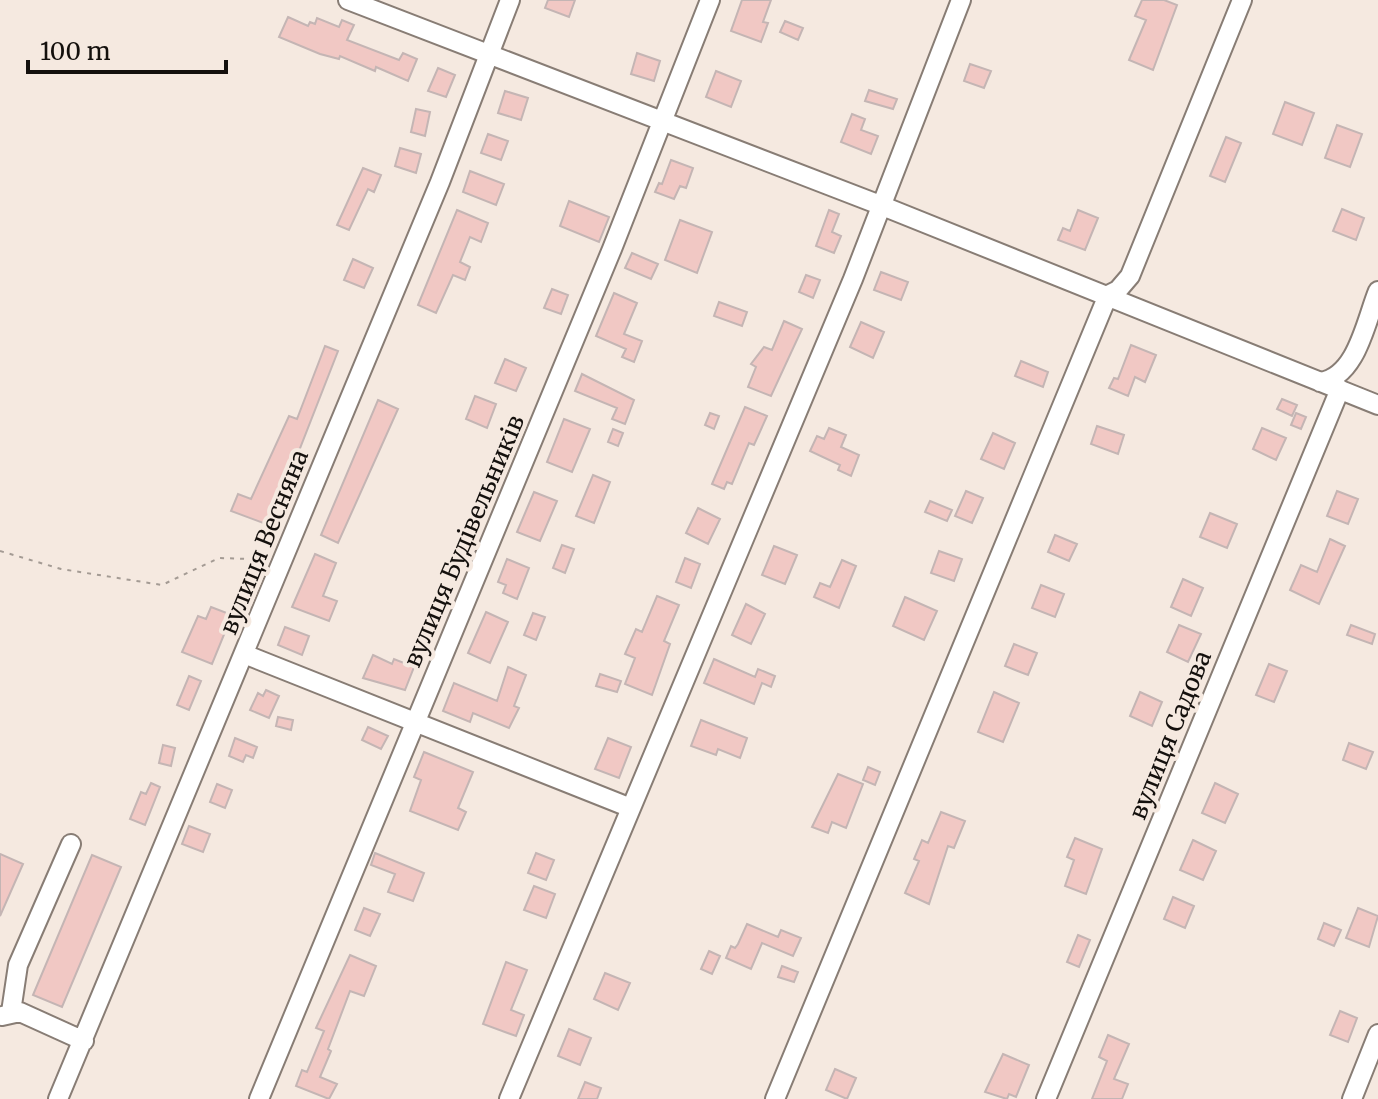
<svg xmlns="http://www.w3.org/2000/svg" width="1378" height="1099" font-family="Merriweather,serif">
<rect width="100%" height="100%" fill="#f5e9e0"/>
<path fill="#f1c8c4" stroke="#c4b5b4" stroke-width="2" d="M548,0H575L569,17L545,8Z
M742,0H771L763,22L768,23L761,42L731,31Z
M1142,0H1164L1177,5L1153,70L1129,60L1146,20L1135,16Z
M288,17L308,26L310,22L315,24L317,18L339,27L342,20L354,25L347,40L399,60L403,53L417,59L408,81L376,67L375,71L340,56L339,59L320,54L279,37Z
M785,21L803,28L798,40L780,32Z
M637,53L660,61L654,81L631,74Z
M970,64L991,71L984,88L964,81Z
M438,68L455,75L446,97L428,91Z
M716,71L741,81L731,107L706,97Z
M869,90L897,99L893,109L865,101Z
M505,91L528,98L521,120L498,113Z
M1285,102L1314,113L1302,145L1273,134Z
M416,109L430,112L425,136L411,132Z
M852,114L865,119L861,130L878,136L871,154L841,142Z
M1337,125L1362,134L1350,167L1325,158Z
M488,134L508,141L501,160L481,153Z
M1226,137L1241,143L1225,182L1210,176Z
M400,148L421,154L416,173L395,166Z
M671,160L693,168L686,188L680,186L674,199L655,192L659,183L662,184Z
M363,168L381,175L374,192L368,189L349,230L337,225Z
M470,171L504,184L496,205L463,192Z
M569,201L609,217L599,242L560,226Z
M1342,209L1364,218L1356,240L1333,231Z
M457,210L488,223L481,242L470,237L460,262L470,267L465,280L453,275L436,313L418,305Z
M829,210L839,214L832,232L841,236L834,253L816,246Z
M1078,210L1098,218L1085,250L1058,240L1063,228L1070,231Z
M680,220L712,232L697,273L665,260Z
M632,253L658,264L651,279L625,268Z
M353,259L373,268L364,288L344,280Z
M881,272L908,282L901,300L874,290Z
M806,275L820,280L813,298L799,292Z
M552,289L568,295L561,314L544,308Z
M614,293L637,303L624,334L642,341L634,362L622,357L626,349L596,336Z
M719,302L747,312L742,326L714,316Z
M784,321L802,329L771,396L748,387L756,367L751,364L764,347L772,350Z
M861,322L884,332L873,358L850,347Z
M1131,345L1156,355L1145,382L1135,377L1128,396L1109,388L1114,378L1118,379Z
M325,346L338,351L299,451L302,452L290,481L297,484L288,504L276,499L266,524L231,511L238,494L251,499L289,416L297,419Z
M505,359L526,368L516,391L495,383Z
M1021,361L1048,372L1043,387L1015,376Z
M582,374L634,400L625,424L612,419L617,408L575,391Z
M475,396L496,404L487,428L466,419Z
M1282,399L1297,405L1292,416L1277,409Z
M378,400L398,409L338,543L321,535Z
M745,407L767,416L754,445L749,443L732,484L727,482L724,489L712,484Z
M710,413L719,416L714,429L705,425Z
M1296,413L1306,417L1301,429L1291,425Z
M564,419L590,429L572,472L547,462Z
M1097,426L1124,435L1118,454L1091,444Z
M829,428L846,435L841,447L859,455L851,476L838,470L840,465L810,451L817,436L824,439Z
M1262,428L1286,438L1276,460L1253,449Z
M613,429L623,433L618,446L608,442Z
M993,433L1015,443L1004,469L981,459Z
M593,475L610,482L594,523L576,516Z
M966,491L983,498L972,523L955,516Z
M1337,491L1358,499L1348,524L1327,516Z
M534,492L557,501L540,541L517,532Z
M930,501L952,510L947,521L925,512Z
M698,508L720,519L708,544L686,533Z
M1210,513L1237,524L1227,548L1200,537Z
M1055,535L1077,544L1069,561L1048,552Z
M1330,539L1345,546L1319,604L1290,590L1301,565L1317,572Z
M562,545L574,549L565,573L553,568Z
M774,546L797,555L785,584L762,575Z
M939,551L962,559L954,581L931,573Z
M315,554L336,563L323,596L337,601L329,621L292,607Z
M685,558L700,564L691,588L676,582Z
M507,559L529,568L517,599L503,593L506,585L498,582Z
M842,560L856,566L839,608L814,597L820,583L830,587Z
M1183,579L1203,588L1191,616L1171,607Z
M1041,585L1064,594L1055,617L1032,608Z
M657,596L679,605L664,641L670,644L652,695L625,684L635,658L625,654L636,629L642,632Z
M905,597L937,611L924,640L893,626Z
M746,604L765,614L751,644L732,635Z
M211,607L232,615L212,664L182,652L198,616L206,619Z
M486,612L508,622L490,663L468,653Z
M533,613L545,617L536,640L524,635Z
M1179,625L1201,634L1188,662L1167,652Z
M1351,625L1375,634L1372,644L1347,635Z
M285,627L309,636L302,655L278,645Z
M1014,644L1037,653L1028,675L1005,666Z
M373,655L392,664L394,659L414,667L405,690L363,678Z
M714,659L755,677L758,669L775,676L771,687L762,683L754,704L704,683Z
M1269,664L1287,671L1274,702L1256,695Z
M508,667L526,675L514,706L519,708L509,728L473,713L470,722L443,711L454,683L497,701Z
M600,674L621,681L617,692L596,686Z
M189,676L201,681L189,710L177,705Z
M266,690L279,696L269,718L250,710L258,693L263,696Z
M994,692L1019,703L1003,742L978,732Z
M1140,692L1162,702L1152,726L1130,716Z
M278,717L293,720L291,730L276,726Z
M701,720L747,738L740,758L718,749L716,755L691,746Z
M368,727L388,736L381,749L362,740Z
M235,738L257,747L253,758L246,755L243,762L229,756Z
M608,738L631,747L619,778L595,769Z
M1349,743L1373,752L1366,769L1343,760Z
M163,745L175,748L171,766L159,763Z
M424,752L473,772L458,808L466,812L458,830L410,811L421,780L414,777Z
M868,767L880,772L875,785L863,780Z
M838,774L863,784L846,828L832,822L828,833L812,827Z
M151,783L160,787L145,825L130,819L141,792L146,794Z
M1215,783L1238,794L1225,823L1202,813Z
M217,784L232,790L225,808L210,802Z
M941,812L965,821L954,848L948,846L929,904L905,893L919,861L914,859L922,840L928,843Z
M189,826L210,834L203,852L182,844Z
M1075,838L1102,849L1086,894L1065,886L1074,860L1067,857Z
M1193,840L1216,851L1203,880L1180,870Z
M375,853L424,873L413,901L388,892L395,874L371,865Z
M536,853L554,860L546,880L528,873Z
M0,854L23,864L0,916Z
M92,855L121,867L62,1007L33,995Z
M534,886L555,894L546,918L524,910Z
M1173,897L1194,906L1185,928L1164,919Z
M364,908L380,914L370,936L355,930Z
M1358,908L1378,916L1369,947L1346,938Z
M1324,923L1341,930L1334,946L1318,939Z
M747,924L778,937L781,930L801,938L793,956L762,943L751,969L726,958L731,946L735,948L738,944Z
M1078,935L1090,940L1079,967L1067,962Z
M709,951L720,956L712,974L701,969Z
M350,955L376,966L364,996L350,991L328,1049L331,1051L320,1077L337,1084L329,1099L296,1086L302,1070L307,1072L324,1031L316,1028Z
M506,962L527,970L511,1010L524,1015L516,1036L483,1024Z
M782,966L798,972L794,982L778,977Z
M605,973L630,983L618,1010L594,999Z
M1340,1011L1357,1018L1348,1042L1330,1035Z
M569,1029L591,1038L580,1065L558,1056Z
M1108,1035L1129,1044L1114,1079L1128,1084L1122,1099H1092L1107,1061L1099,1057Z
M1003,1054L1029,1065L1016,1097L1009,1094L1007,1099L985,1092Z
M835,1069L856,1078L847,1099L826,1090Z
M585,1082L601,1088L597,1099H578Z"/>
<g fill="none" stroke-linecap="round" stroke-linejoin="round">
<defs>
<path id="minor" d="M348,0L880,205L1378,405
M1320,382C1357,377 1366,320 1378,291
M244,654L631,808
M11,1012L18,965L71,844
M2,1016L20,1012L84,1041
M58,1099L440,182L510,0
M259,1099L612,249L710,0
M509,1099L853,279L961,0
M775,1099L1108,295L1118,290L1130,276L1242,0
M1046,1099L1340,389
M1352,1099L1378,1034"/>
</defs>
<use href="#minor" stroke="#887d75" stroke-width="22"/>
<path stroke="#a49b94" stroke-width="2" stroke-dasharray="4 6" stroke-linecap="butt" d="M0,551L61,569L162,585L219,558L250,559L262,565"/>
<use href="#minor" stroke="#fff" stroke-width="18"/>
</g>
<g text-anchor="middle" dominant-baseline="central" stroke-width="8" stroke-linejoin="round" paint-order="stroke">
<g font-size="24" fill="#14100d" stroke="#f5e9e0">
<text transform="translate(464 541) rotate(-67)">вулиця Будівельників</text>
<text transform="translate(264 542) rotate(-68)">вулиця Весняна</text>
<text transform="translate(1170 735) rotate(-68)">вулиця Садова</text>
</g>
</g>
<path d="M28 60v12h198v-12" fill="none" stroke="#14100d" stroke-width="4"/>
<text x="40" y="60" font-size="24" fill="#14100d" stroke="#f5e9e0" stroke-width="6" paint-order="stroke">100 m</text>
</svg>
